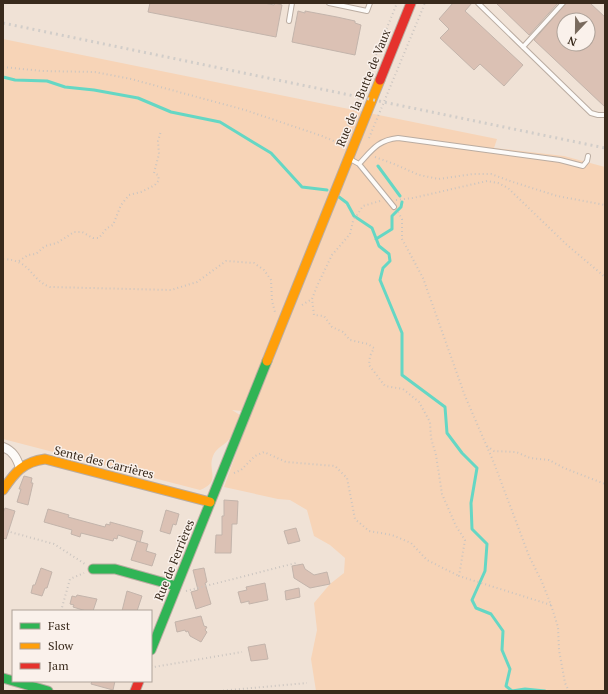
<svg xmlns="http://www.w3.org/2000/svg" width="608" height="694" font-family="'PT Serif',serif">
<rect width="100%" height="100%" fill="#f0e2d6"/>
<path fill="#f7d4b7" d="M3,39L497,139L494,148L564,156L605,167V691H316L311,659L317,630L314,603L330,584L344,573L345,558L330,545L314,536L307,510L290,500L278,499L224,487L251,412L232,410L240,415C237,422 235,432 230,438C226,445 216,447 213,456C207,471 222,481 200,490L3,439Z"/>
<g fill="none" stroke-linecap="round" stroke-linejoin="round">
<path stroke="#65d7c4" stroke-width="3" d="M3,77L15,80L47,81L65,87L94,90L138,98L171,112L220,122L271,153L302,187L327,190
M378,166L400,196
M339,197L347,203L354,216L372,228L379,246L389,254L390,261L383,268L380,280L402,333V375L445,407L447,433L462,453L477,468L471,503L472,529L487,544L485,571L472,600L476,608L491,614L503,631L502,650L510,669L506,686L512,691
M376,239L392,229V216L401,207L402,202
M512,691L525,689L545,691"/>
</g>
<path fill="#dbc1b4" stroke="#c3b4ab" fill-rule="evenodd" d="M150,3H264L274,5L275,3L282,5L276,37L148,12Z
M453,3H472L465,11L523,65L504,86L480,64L474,70L440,38L449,29L439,19Z
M496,3H558L529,35Z
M566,3H590L605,17V107L534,40ZM564,20H588V44H564Z
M298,11L305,13V11L337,17L355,21V23L361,25L355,55L292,42Z
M24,476L32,478L31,483H33L28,505L17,502L21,489H19Z
M224,500L238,501L237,524H232L231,553H215L216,535H222V516H224Z
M5,508L15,511L6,539L3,538V513Z
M48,509L69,515L68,517L105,527L106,524L110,525V522L143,531L140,542L118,535L117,539L114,538L113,541L81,533L80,537L71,534L72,530L44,522Z
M166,510L179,514L176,525L173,524L170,534L160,531Z
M296,528L300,541L288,544L284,531Z
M137,541L148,544L146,551L156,554L152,566L131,560Z
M303,564L305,569L314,575L327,572L330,584L310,588L294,578L292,566Z
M41,568L52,572L47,588H45L42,596L31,593L33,585H35Z
M204,568L207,582L205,583L211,604L196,609L191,592L198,590L193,570Z
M265,583L268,600L249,604V601L241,603L238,592L247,590L246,587Z
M299,588L300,597L286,600L285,591Z
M127,591L142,596L137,611H122Z
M77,595L97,599L93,611H86L73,607L74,605L70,604L72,596L76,597Z
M201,616L204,626L207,627L205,630L207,632L201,642L190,636L188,631L186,632L185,630L177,632L175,622Z
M265,644L268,659L251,661L248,647Z
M92,681H115L113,690L91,684Z"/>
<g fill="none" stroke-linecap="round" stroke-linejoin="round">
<defs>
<path id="lane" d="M329,3L367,11L370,3
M478,3L591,113L598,115H605
M289,21L292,3
M523,47L563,3
M350,159L359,164L394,207
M359,164C372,150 378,140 398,138L560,160L583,166L587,161L588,156"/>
<path id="street" d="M3,447C13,451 17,458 20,468"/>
<path id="fast" d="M93,569H115L176,586
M151,650L267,361
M3,678L48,691"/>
<path id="slow" d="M267,361L380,80
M3,490C15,472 23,462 45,459L210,502"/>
<path id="jam" d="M380,80L411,3
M135,691L139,681"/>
</defs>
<use href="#lane" stroke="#baaca1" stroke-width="6"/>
<use href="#street" stroke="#baaca1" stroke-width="10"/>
<use href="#fast" stroke="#baaca1" stroke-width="11"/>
<use href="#slow" stroke="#baaca1" stroke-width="11"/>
<use href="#jam" stroke="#baaca1" stroke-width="11"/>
<path stroke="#cbc5c0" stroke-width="2" stroke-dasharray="1 3" stroke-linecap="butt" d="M3,67L42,71L95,72L131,79L245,110L322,136L343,145
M369,138L425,3
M337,142L345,132L397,3
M375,157L394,164L419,175L439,179L473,174H491L513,182L557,196L605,205
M396,200L413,198L487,181L498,183L508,188L566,244L605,277
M380,201L363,206L353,221L350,234L332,255L317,286L312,299L314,315L324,316L332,327L343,332L350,340L368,344L374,348L370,356L369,365L385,386L403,389L419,402L430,422L431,438L436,455L442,494L456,526L465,540L459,576L551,605
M398,212L402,219V239L423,278L465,396L494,463L529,556L542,582L551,605L558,627L559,650L565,683L569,691
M3,259C32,260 29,279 50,287L171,290L197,282L226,261L254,263L264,270L271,280L272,301L275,312
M19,261L28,255L36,254L45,246L57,243L74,232H82L93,238H99L107,228L113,225L121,205L129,195L141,192L155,185L159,180L158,175L154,173L159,154L158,141L161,131
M302,305L312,299
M487,446L494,451L516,452L530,458L549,460L564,468L605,484
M234,473L241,470L255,456L264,452L286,462L335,466L347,478L355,519L369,531L392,535L411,543L427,560L459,576
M3,530L54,544L85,564
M186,591L296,563
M61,611L70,579L84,573
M151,666L154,667L242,652
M219,691L307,683"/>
<use href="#lane" stroke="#fdfbf9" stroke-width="4"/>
<use href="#street" stroke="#fdfbf9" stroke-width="8"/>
<use href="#fast" stroke="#30b455" stroke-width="9"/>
<use href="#slow" stroke="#ff9f0a" stroke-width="9"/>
<use href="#jam" stroke="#e5322d" stroke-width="9"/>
<path stroke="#d1cdc9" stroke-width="3" stroke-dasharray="2 4" stroke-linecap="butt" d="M3,23L605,148"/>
</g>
<g text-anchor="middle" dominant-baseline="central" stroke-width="3" stroke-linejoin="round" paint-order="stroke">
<g font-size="12" fill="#392a1c" stroke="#faf1eb">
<text transform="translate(363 88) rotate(-68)">Rue de la Butte de Vaux</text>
<text transform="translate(104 462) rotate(14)">Sente des Carrières</text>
<text transform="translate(174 560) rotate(-68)">Rue de Ferrières</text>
</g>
</g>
<rect width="608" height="694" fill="none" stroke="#392a1c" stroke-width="8"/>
<rect x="12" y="610" width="140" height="72" fill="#faf1eb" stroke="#ada198"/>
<rect x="20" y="623" width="20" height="6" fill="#30b455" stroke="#ada198"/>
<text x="48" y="630" font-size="12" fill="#392a1c">Fast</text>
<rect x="20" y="643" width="20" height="6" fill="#ff9f0a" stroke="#ada198"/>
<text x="48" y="650" font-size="12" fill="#392a1c">Slow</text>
<rect x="20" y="663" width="20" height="6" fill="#e5322d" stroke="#ada198"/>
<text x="48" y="670" font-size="12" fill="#392a1c">Jam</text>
<g transform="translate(576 32) rotate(202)"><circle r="19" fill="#faf1eb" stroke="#ada198"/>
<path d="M0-3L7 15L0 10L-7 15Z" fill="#796a5d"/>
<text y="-6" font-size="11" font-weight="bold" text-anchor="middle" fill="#392a1c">N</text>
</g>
</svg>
